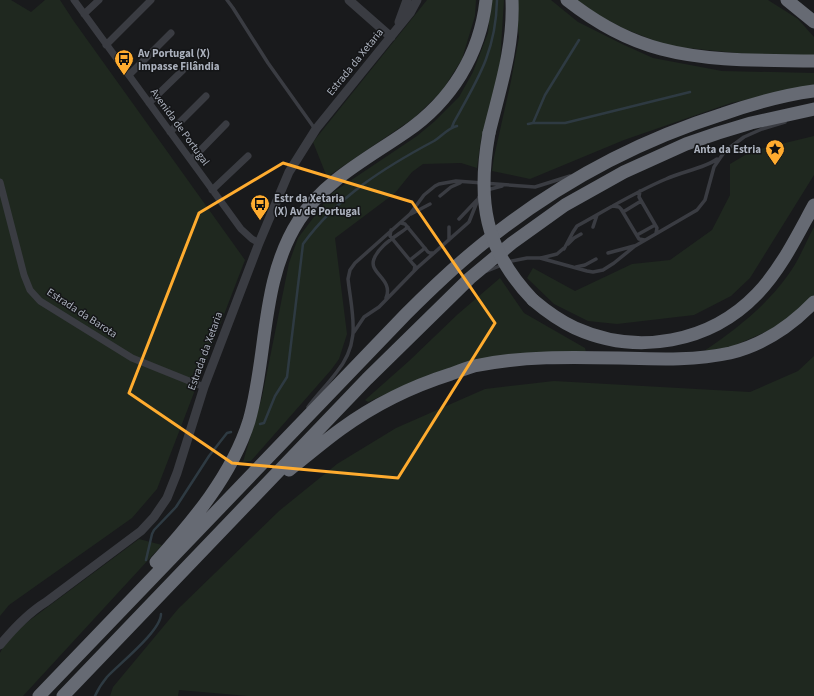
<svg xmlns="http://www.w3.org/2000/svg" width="814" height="696" font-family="'Source Sans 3',sans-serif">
<rect width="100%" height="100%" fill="#191a1c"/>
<path fill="#1f281f" d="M0,0H11L31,12L45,0H60L73,20L245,260L157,489L132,518L9,605L0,616Z
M427,0H476L475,16L462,59L442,91L414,118L327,177L313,142Z
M491,0H504L500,63L493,97L481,139L477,168L461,163L423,164L412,172L395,193L335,238L347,334L339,359L331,370L251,461L243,462L262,397L289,263L298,238L332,193L417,136L435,121L459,97L473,72L488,33Z
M515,0H551L578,22L622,44L653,58L722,71L814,73V85L731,103L624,140L530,179L492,171L494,157L511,81L519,37Z
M576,0H768L798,19L814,37V57L756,55L668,46L625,29L584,8Z
M814,136V175L750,278L731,296L694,315L617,324L588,321L554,304L527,278L533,268L575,291L632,264L670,260L712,230L730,195V164L752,151Z
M814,227V296L781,325L731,347L704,351C735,330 766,306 788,275C798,262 806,242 814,227Z
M500,278L524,313L585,348L586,352L475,362L428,375L368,402L365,400L409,361L458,314Z
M814,356V696H248L179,690L178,696H110L113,687L178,609L279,511L337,464L396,428L485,389L554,381L750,392L798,371Z
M139,539L162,545L23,696H0V653L3,647L22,626Z"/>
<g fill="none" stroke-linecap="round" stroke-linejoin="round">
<path stroke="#2e3a42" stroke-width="2.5" d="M533,123H565L690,92
M528,124L533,123L545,95L579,40
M452,127L454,122C478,79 496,51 497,0
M260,424L264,423L275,396L287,377L303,244C337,197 385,167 434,141C442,136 448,128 457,126
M146,560L152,534L154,530L176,507L209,456L227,433L231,432
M95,696C98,689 102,683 107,677C119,664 161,631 161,614"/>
<path stroke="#3a3c42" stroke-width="3.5" d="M227,0L233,8L268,63L315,129
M487,190L502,186
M640,191L639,197L657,228L656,233
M440,196L451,187L460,183
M613,206L619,207L621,209L639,239L645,240
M623,212L641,201
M411,214L430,204
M459,219L477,200
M401,223L405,224L428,252L430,253H434
M593,227L597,215
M391,230L390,236L413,264L415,266L414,271
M637,235L655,225
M449,240V227
M568,244L574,238L581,234
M564,249L573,232L577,226C606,210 635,192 666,179C681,172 705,168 717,159
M608,253L634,246
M541,258L557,254L564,248
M410,260L425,248
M507,262L527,258H540L587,271L593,272L603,270L614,263L635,246L697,210L705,200L714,167L725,151L744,137L762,129L785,122
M576,267L585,265L596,259
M487,271L502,265
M386,298C394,279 368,273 374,259C379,245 397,236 408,227
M354,332L364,317L379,307L417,268L469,222L479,197
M308,407C317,395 327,385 336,373C362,342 352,315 348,279L350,270L355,263L410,214L424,195L435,186L439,184L456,181L535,187L570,176"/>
<path stroke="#3a3c42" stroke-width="7" d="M74,0L241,229L252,239L259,243
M84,14L99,0
M106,45L151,0
M129,75L171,33
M149,103L183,70
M170,132L206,96
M191,160L226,124
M0,182L24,275L30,290L40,301L132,358L204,387
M212,190L248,156"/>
<path stroke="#3a3c42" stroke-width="9" d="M349,0L391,37
M399,22L407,0
M0,645C14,628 28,613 46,602L141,531L154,517L167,498L177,473L204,387L259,243L289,172L316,129L397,29L410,13L417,0"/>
<path stroke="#666a73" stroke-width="13" d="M567,0C595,22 626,40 661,49C710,62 764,60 814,61
M787,0L814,22
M489,133C500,88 514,47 512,0
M533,300C546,311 560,321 575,328C637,356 710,343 757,294C781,269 797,236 814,205
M289,470C307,456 323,442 341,429C374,405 413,386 451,374C459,371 467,368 474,366C521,356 571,357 619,358C656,359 693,361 730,353C762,345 791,326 814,302
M156,562C193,521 232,475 249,421C268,355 260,280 299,220C325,180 367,159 406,132C451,101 480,55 486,0
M39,696L406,314C430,290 454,267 480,246C552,187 634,142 723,114C752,104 783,95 814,91
M63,696L367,379L470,278L512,243L565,205L624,172L686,144L718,133L751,123L814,109"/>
<path stroke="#666a73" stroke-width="13" d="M489,133C477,200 484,249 533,300"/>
</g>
<path fill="none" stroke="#ffac2f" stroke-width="3" stroke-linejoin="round" d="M283,163L412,202L495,323L398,478L232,463L129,393L199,213Z"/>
<defs>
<symbol id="bus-pin" viewBox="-11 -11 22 30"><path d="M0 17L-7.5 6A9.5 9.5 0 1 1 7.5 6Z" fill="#ffac2f" stroke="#141517"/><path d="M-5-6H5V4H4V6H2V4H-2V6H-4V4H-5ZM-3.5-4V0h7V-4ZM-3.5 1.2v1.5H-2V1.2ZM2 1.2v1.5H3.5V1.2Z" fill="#111"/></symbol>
<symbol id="sight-pin" viewBox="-11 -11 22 30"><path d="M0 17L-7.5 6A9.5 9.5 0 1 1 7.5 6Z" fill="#ffac2f" stroke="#141517"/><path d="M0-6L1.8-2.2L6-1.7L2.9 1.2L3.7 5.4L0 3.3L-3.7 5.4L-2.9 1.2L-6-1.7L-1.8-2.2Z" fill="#111"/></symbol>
</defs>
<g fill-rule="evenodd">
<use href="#bus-pin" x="113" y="48" width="22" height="30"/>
<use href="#sight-pin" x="764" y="138" width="22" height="30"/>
<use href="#bus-pin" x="249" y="193" width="22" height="30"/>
</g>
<g text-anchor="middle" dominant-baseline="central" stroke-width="3" stroke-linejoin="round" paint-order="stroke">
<g font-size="11" font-weight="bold" fill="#abb1bd" stroke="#141517" text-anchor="start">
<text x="138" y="53">Av Portugal (X)<tspan x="138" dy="13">Impasse Filândia</tspan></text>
<text x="761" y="149" text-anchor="end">Anta da Estria</text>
<text x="274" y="198">Estr da Xetaria<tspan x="274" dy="13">(X) Av de Portugal</tspan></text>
</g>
<g font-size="11" fill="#abb1bd" stroke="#141517">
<text transform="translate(355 62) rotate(-51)">Estrada da Xetaria</text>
<text transform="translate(180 127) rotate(54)">Avenida de Portugal</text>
<text transform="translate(82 313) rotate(33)">Estrada da Barota</text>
<text transform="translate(205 351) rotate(-70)">Estrada da Xetaria</text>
</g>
</g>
</svg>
